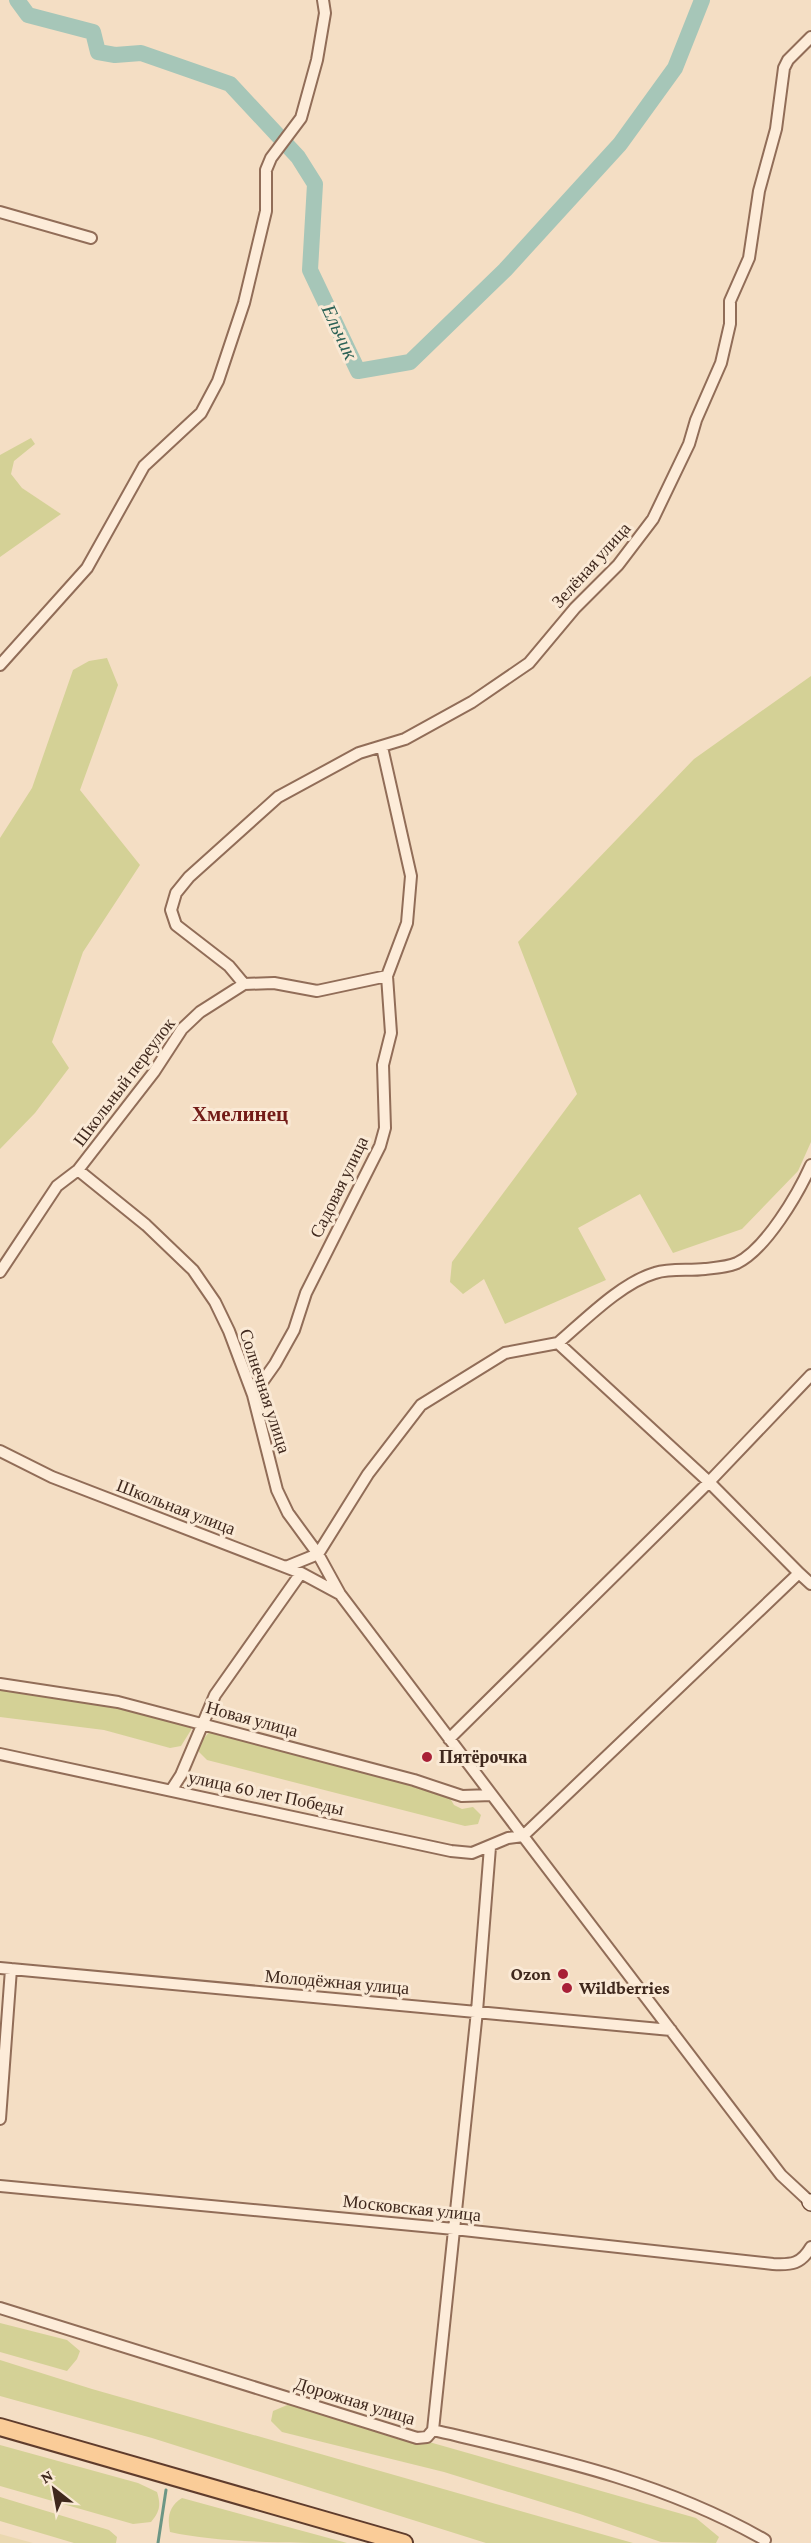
<svg xmlns="http://www.w3.org/2000/svg" width="811" height="2543" font-family="'Crimson Pro',serif">
<rect width="100%" height="100%" fill="#f4dec4"/>
<path fill="#ead8b0" d="M0,2534L33,2543H0Z"/>
<path fill="#d4d196" d="M31,438L35,444L14,461L11,474L22,488L61,514L0,557V455Z
M107,658L118,685L80,790L140,865L83,952L52,1042L69,1068L35,1113L0,1149V838L32,788L73,670L89,661Z
M811,676V1142L798,1171L742,1229L673,1253L640,1194L578,1228L606,1280L505,1324L484,1279L463,1294L450,1282L452,1262L577,1094L518,942L694,759Z
M0,1687L115,1703L192,1724L191,1730L181,1746L170,1748L104,1730L0,1717Z
M211,1730L447,1793L454,1805L462,1809L473,1807L481,1815L478,1824L465,1826L207,1760L199,1752V1744Z
M0,2323L67,2340L80,2351L77,2359L67,2371L0,2352Z
M0,2360L92,2389L633,2543H486L152,2438L0,2396Z
M292,2403L696,2518L719,2537L716,2543L661,2542L580,2514L444,2472L282,2432L271,2421L273,2411Z
M0,2445L138,2483L157,2492C161,2505 160,2511 151,2522L133,2524L0,2486Z
M0,2497L109,2530L117,2537L116,2543H74L0,2521Z
M182,2498L347,2543C294,2543 218,2543 170,2532C167,2517 169,2506 182,2498Z"/>
<g fill="none" stroke-linecap="round" stroke-linejoin="round">
<path stroke="#6c9685" stroke-width="3" d="M158,2543L166,2490"/>
<path stroke="#a6c6b8" stroke-width="16" d="M17,0L28,15L93,32L98,52L115,55L141,53L230,84L298,157L315,184L310,270L358,371L410,362L505,270L620,144L675,68L702,0"/>
<defs>
<path id="street" d="M0,212L91,238
M0,665L87,568L144,466L201,413L218,381L244,303L266,211V170L271,158L301,118L317,60L325,13L323,0
M244,984L229,966L176,925L171,910L176,893L189,877L278,797L359,753L405,739L472,702L529,663L575,608L618,565L653,519L689,444L696,420L721,363L730,324V301L749,258L759,191L776,129L784,68L788,60L811,37
M78,1170L146,1225L193,1270L215,1302L229,1331L253,1395L277,1490L288,1513L318,1554L340,1594L523,1836
M0,1272L57,1186L78,1170L154,1072L182,1029L200,1012L244,984L274,983L317,991L387,976
M558,1343C585,1320 621,1283 655,1273C670,1268 689,1271 705,1269C714,1268 728,1267 737,1263C766,1249 798,1194 811,1165
M253,1395L275,1364L294,1330L306,1293L380,1146L385,1128L383,1065L391,1033L387,976L407,923L411,876L382,747
M0,1451L52,1477L301,1573L340,1594
M286,1567L318,1554L368,1474L421,1405L505,1353L558,1343L709,1482L449,1739
M799,1573L811,1584
M0,1684L118,1702L414,1780L462,1796L492,1795
M0,1754L451,1851L472,1853L508,1838L523,1836
M172,1789L181,1775L215,1695L301,1573
M0,1968L671,2030
M0,2119L11,1969
M0,2186L454,2229L773,2264C792,2265 801,2264 811,2247
M810,2202L781,2175L523,1836L799,1573L709,1482L811,1375
M0,2308L417,2438L427,2437L433,2430C548,2457 660,2480 765,2540
M433,2430L477,2011L490,1847"/>
<path id="secondary" d="M810,2202L811,2203"/>
<path id="primary" d="M0,2427L404,2543"/>
</defs>
<use href="#street" stroke="#916d58" stroke-width="14"/>
<use href="#secondary" stroke="#734e3b" stroke-width="18"/>
<use href="#primary" stroke="#5f3c2c" stroke-width="20"/>
<use href="#street" stroke="#fdecd9" stroke-width="10"/>
<use href="#secondary" stroke="#fdecd9" stroke-width="15"/>
<use href="#primary" stroke="#facc98" stroke-width="16"/>
</g>
<g fill="#a82037" stroke="#fae9d5" stroke-width="2">
<circle cx="427" cy="1757" r="6"/>
<circle cx="563" cy="1974" r="6"/>
<circle cx="567" cy="1988" r="6"/>
</g>
<g text-anchor="middle" dominant-baseline="central" stroke-width="6" stroke-linejoin="round" paint-order="stroke">
<g font-size="18" fill="#3f281d" stroke="#fae9d5">
<text transform="translate(591 565) rotate(-48)">Зелёная улица</text>
<text transform="translate(124 1082) rotate(-53)">Школьный переулок</text>
<text transform="translate(339 1187) rotate(-64)">Садовая улица</text>
<text transform="translate(265 1391) rotate(72)">Солнечная улица</text>
<text transform="translate(176 1507) rotate(21)">Школьная улица</text>
<text transform="translate(252 1719) rotate(15)">Новая улица</text>
<text transform="translate(266 1793) rotate(12)">улица 60 лет Победы</text>
<text transform="translate(337 1982) rotate(5)">Молодёжная улица</text>
<text transform="translate(412 2208) rotate(6)">Московская улица</text>
<text transform="translate(355 2401) rotate(17)">Дорожная улица</text>
</g>
<g font-size="18" font-weight="bold" fill="#3f281d" stroke="#fae9d5" text-anchor="start">
<text x="439" y="1757">Пятёрочка</text>
<text x="551" y="1974" text-anchor="end">Ozon</text>
<text x="579" y="1988">Wildberries</text>
</g>
<g font-size="20" font-style="italic" fill="#2b6155" stroke="#fae9d5">
<text transform="translate(340 332) rotate(65)">Ельчик</text>
</g>
<g font-size="21" font-weight="bold" fill="#721b17" stroke="#fae9d5">
<text x="240" y="1114">Хмелинец</text>
</g>
</g>
<g transform="translate(54 2489) rotate(329)" stroke="#fae9d5" stroke-width="4.5" paint-order="stroke">
<path d="M0-4.5L10 22L0 15L-10 22Z" fill="#3f281d"/>
<text y="-9" font-size="16" font-weight="bold" text-anchor="middle" fill="#3f281d">N</text>
</g>
</svg>
